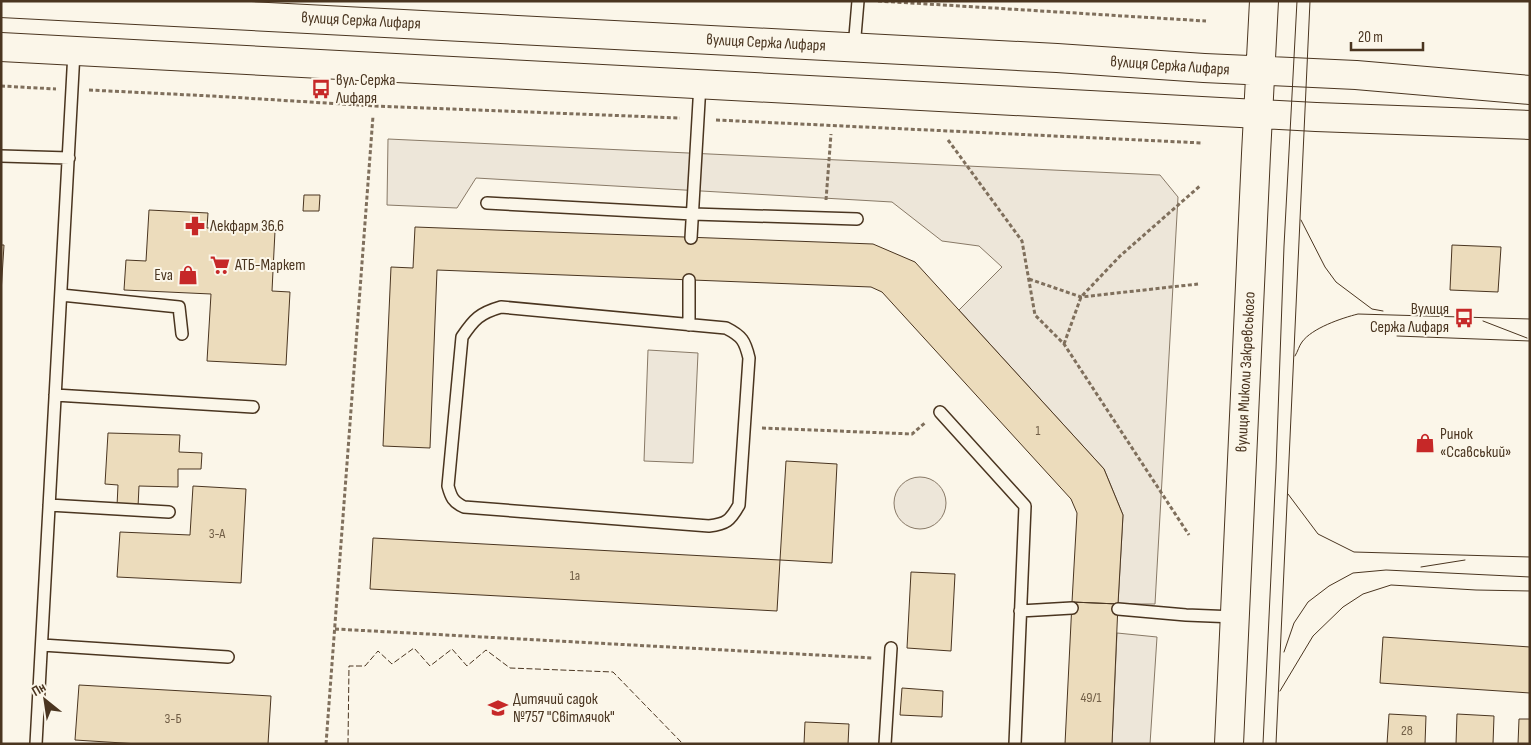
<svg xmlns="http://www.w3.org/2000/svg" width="1531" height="745" font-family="'Sofia Sans Condensed',sans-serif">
<rect width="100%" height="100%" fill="#fbf6e9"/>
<path fill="#ede6d9" stroke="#887966" d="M388,139L1160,175L1178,197L1155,604H1118L1123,515L1104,469L959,310L1002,267L979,246L942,241L892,202L476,178L457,208L387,205Z
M648,350L698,353L693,463L644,461Z
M894 503a26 26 0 1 1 52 0a26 26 0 1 1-52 0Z
M1117,633L1157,637L1150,744H1112Z"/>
<path fill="#ecdcbc" stroke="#4a3520" d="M304,195H320L319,211H303Z
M149,210L208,213L207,228L275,231L272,291L290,292L286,365L207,361L211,294L124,290L126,260L146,261Z
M415,227L873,244L915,262L1104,469L1123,515L1118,604L1072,602L1077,513L1071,499L882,292L871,287L437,270L430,448L383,446L391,267L413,268Z
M1,245H4L1,293Z
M1452,245L1501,247L1498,292L1450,290Z
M108,433L180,435L179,452L202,453L201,469H178V487L139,486L138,507L117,506L118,485L105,484Z
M786,461L837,464L832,563L780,560Z
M193,486L246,489L241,583L117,577L120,532L190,535Z
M373,538L780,560L777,611L370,589Z
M911,572L955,574L951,651L907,648Z
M1072,602L1118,604L1112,744H1065Z
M1383,637L1530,647V693L1380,683Z
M79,685L271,696L268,744H139L75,740Z
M902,688L943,691L942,717L900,715Z
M1389,714L1426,716L1425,744H1387Z
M1457,714L1494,716L1493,744H1456Z
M1519,719H1530V744H1518Z
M805,722L849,724L848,744H804Z"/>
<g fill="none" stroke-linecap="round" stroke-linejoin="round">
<defs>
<path id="service" d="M854,48L858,1
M1,156L69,158
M487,203L693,214L857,219
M691,238L700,84
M689,280V325
M61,295L179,307L182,334
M501,307L726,328C742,336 745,341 749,358L739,505C730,521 726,524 709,526L464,507C453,502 451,497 448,486L462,337C474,319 480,313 501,307Z
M55,395L253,407
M940,412L1025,506L1015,744
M49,505L169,512
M1118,609L1186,615L1235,617
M1020,611L1072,608
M42,645L228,657
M36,744L74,52
M885,744L891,648"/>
<path id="tertiary" d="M1,3L1057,58L1204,68L1356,75L1530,90
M1,47L1316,117L1530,125
M1229,744L1256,154L1264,1"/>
</defs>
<use href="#service" stroke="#4a3520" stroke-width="14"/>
<use href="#tertiary" stroke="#4a3520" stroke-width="30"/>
<path stroke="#7f6f5c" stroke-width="3" stroke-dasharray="4 2.5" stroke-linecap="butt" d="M878,1L1206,21
M1,86L56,89
M89,90L212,96L375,106L680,118
M716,120L1203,143
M948,140L1022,241L1035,315L1064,344L1189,535
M826,200L831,134
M1029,279L1081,297L1198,284
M1064,344L1081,297L1120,256L1201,185
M762,428L912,434L926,422
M335,629L873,658
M326,744L373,116"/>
<use href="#service" stroke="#fbf6e9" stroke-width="11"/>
<use href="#tertiary" stroke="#fbf6e9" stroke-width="28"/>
<path stroke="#4a3520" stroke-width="1" d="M1301,220L1325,267L1336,282L1372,309L1383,311
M1483,321L1527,338
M1397,336L1530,341
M1295,356C1298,351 1299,346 1302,342C1312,328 1342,318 1358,314L1530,319
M1288,494L1318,534L1354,552L1530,557
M1421,567L1465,560
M1284,652L1294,623L1308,602L1329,586L1353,573L1386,570L1530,577
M1280,691L1313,636L1343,607L1363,594L1391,585L1476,590L1530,591
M1263,744L1276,469L1284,246L1297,1
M1276,744L1310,1"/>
<path stroke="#4a3520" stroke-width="1" stroke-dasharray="6 2.5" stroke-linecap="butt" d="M348,744L349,666H365L378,651L392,664L414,648L430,666L452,649L467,666L486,650L510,668L613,672L683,744"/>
</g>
<defs>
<symbol id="bus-bare" viewBox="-9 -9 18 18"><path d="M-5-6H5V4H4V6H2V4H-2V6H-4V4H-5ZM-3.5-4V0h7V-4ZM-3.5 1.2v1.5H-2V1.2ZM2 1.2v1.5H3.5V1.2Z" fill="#c62828" stroke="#fbf6e9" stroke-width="2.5" paint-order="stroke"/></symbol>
<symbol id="pharmacy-bare" viewBox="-9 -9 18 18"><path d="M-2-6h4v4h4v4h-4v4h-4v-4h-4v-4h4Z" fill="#c62828" stroke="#fbf6e9" stroke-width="2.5" paint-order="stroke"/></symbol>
<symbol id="supermarket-bare" viewBox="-9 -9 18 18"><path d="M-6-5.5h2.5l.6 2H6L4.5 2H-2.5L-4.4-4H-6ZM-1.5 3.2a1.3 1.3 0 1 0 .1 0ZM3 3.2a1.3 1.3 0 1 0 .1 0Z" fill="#c62828" stroke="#fbf6e9" stroke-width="2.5" paint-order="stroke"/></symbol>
<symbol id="shop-bare" viewBox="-9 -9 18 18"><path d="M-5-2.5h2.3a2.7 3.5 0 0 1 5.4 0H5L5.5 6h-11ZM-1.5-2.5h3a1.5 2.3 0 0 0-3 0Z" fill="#c62828" stroke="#fbf6e9" stroke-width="2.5" paint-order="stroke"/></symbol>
<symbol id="school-bare" viewBox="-9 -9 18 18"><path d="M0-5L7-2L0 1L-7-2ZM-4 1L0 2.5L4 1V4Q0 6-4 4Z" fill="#c62828" stroke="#fbf6e9" stroke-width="2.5" paint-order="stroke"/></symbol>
</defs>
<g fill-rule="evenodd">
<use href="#bus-bare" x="307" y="75" width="28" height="28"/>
<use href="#pharmacy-bare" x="181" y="212" width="28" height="28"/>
<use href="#supermarket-bare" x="206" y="251" width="28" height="28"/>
<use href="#shop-bare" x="174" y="261" width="28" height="28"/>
<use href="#bus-bare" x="1450" y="304" width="28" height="28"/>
<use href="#shop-bare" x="1411" y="429" width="28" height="28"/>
<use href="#school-bare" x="484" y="694" width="28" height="28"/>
</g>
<g text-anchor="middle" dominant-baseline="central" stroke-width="4" stroke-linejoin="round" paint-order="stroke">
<g font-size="14" fill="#725f47">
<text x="1038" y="430">1</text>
<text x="217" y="533">3-А</text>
<text x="575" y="575">1а</text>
<text x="1091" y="697">49/1</text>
<text x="173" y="718">3-Б</text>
<text x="1407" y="730">28</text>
</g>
<g font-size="16" fill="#4a3520" stroke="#fbf6e9">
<text transform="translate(361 21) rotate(3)">вулиця Сержа Лифаря</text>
<text transform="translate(766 43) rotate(3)">вулиця Сержа Лифаря</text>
<text transform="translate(1170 66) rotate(4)">вулиця Сержа Лифаря</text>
<text transform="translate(1246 372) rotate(-87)">вулиця Миколи Закревського</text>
</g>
<g font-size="16" fill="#4a3520" stroke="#fbf6e9" text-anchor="start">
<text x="336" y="80">вул. Сержа<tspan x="336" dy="18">Лифаря</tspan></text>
<text x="210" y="226">Лекфарм 36.6</text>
<text x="235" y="265">АТБ-Маркет</text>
<text x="173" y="275" text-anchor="end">Eva</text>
<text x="1449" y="309" text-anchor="end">Вулиця<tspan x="1449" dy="18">Сержа Лифаря</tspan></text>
<text x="1440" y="434">Ринок<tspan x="1440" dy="18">«Ссавський»</tspan></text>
<text x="513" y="699">Дитячий садок<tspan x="513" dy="18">№757 "Світлячок"</tspan></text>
</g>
</g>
<rect width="1531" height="745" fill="none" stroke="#4a3520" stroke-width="5"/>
<g transform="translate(45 700) rotate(330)" stroke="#fbf6e9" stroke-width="4" paint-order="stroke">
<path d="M0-4L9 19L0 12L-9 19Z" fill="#4a3520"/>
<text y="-8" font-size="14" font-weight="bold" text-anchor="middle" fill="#4a3520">Пн</text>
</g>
<path d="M1351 42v8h72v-8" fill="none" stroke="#4a3520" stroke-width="2.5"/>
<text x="1358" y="42" font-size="15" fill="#4a3520" stroke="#fbf6e9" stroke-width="4" paint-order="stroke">20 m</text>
</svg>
